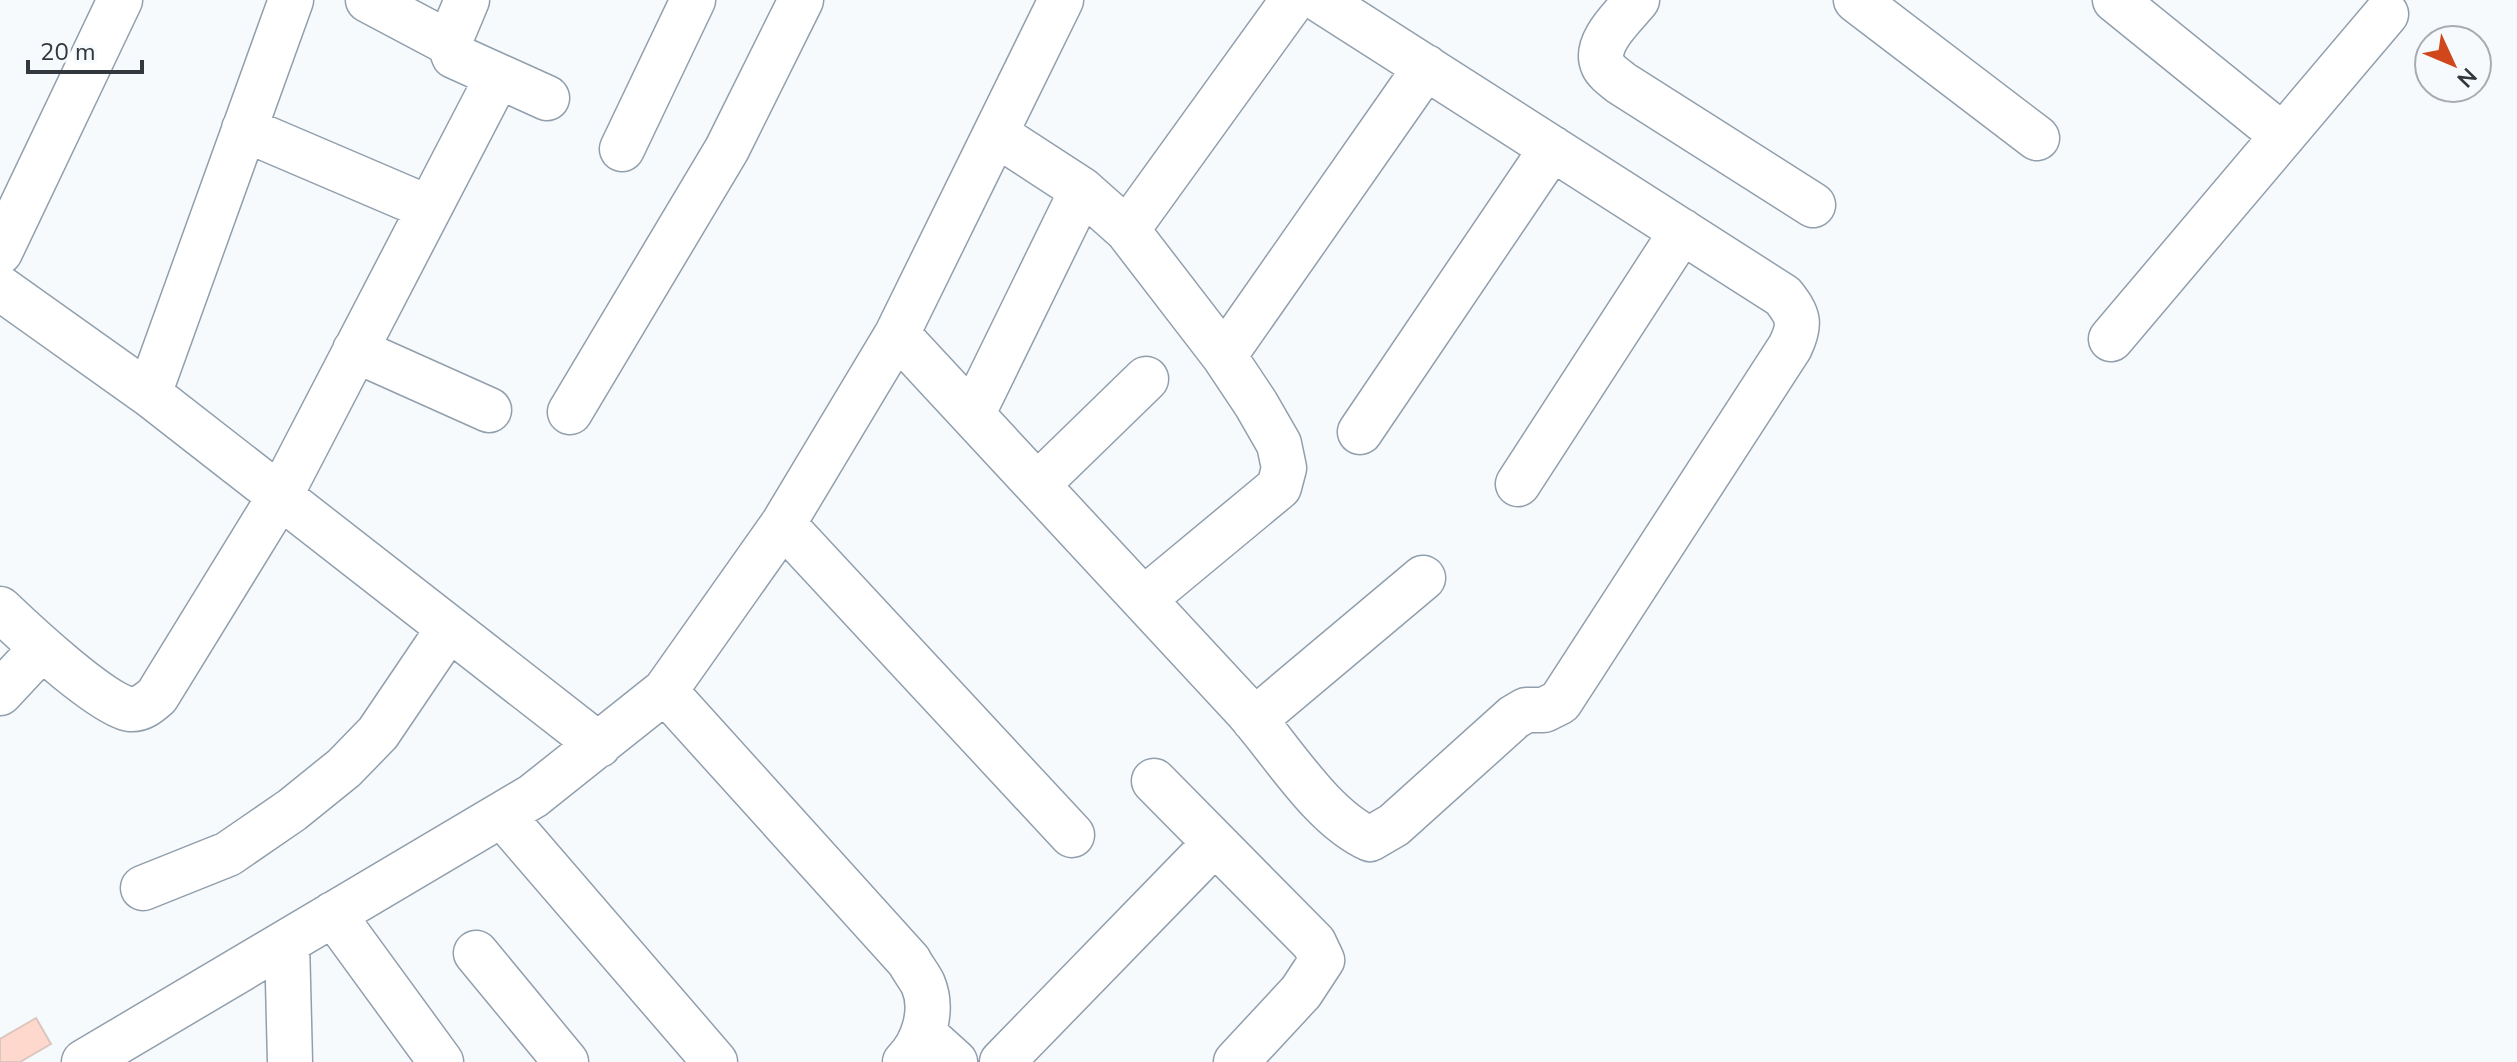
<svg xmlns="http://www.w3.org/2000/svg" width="2517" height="1062" font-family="'Nunito Sans',sans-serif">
<rect width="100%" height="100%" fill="#f7fafd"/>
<path fill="#fed8cd" stroke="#dbc5bf" stroke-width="2" d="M36,1018L51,1044L20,1062H0V1039Z"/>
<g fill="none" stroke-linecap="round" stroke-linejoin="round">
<defs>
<path id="minor" d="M368,0L449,43
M467,0L449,43L454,56L547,98
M1637,0C1624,16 1593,43 1603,65C1606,72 1615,78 1621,83L1813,205
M1856,0L2037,138
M2115,0L2283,136
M244,129L429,208
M996,134L1082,190L1127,230L1224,356L1256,404L1279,444L1284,468L1279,487L1144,599
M622,149L693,0
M1127,230L1293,0
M0,252L120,0
M0,288L149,394L599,745
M897,334C1013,459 1129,584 1245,709C1281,749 1321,817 1370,839L1394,825L1514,717L1526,710H1544L1560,702L1790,347C1801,324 1799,316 1783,296L1320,0
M2111,339L2386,14
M355,350L489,410
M1224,356L1426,67
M149,394L291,0
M570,412L727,149L801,0
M972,415L1082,190
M1360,432L1552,148
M1518,484L1682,231
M1037,485L1146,379
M783,524L1072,835
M0,609C22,630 104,707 130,709C141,710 149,703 157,696L280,496L498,76
M665,691L909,961C913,969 919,976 923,984C934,1010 924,1043 905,1062
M0,693L42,648
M1254,720L1423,578
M1154,781L1314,943L1322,960L1301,992L1236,1062
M502,815L715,1062
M143,888L228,854L292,810L344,768L378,733L449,628
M333,914L441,1062
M287,942L290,1062
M476,953L566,1062
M924,1034L955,1062
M84,1062L533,796L665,691L783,524L897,334L1061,0
M1002,1062L1215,843"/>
</defs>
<use href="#minor" stroke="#919fad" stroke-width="47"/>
<use href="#minor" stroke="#fff" stroke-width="44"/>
</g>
<g transform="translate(2453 64) rotate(134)"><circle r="38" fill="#f7fafd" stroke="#a8acb0" stroke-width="2"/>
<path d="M0-6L14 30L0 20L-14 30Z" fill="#d0471b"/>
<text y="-12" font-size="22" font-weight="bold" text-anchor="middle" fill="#32383d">N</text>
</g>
<path d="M28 60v12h114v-12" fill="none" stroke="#32383d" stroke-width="4"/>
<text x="40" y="60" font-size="24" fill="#32383d" stroke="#f7fafd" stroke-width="6" paint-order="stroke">20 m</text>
</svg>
